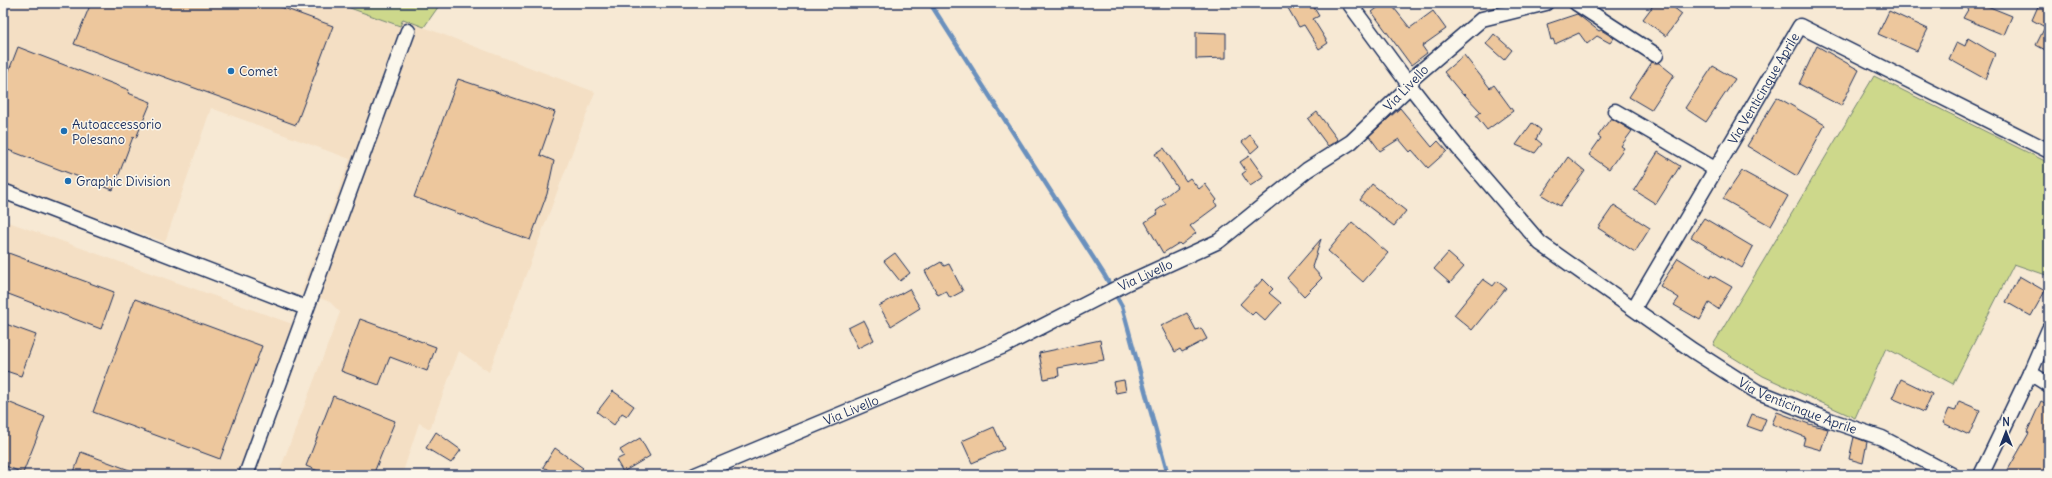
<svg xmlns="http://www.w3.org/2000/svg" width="2052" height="478" font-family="Delius,sans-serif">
<rect width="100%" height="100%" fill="#f7e9d4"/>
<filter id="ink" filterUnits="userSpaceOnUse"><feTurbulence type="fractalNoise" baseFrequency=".025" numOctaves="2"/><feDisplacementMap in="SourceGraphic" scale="8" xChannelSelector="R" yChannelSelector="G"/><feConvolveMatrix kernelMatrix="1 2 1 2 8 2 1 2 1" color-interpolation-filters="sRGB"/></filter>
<g filter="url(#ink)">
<path fill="#f4dfc4" d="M3,3H336L399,26L402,19L595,92L489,372L459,351L430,429L419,423L402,475H278L339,315L340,312L330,302L302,291L350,159L211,108L165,242L3,184Z
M3,220L298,326L241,475H3Z"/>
<path fill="#cdd88b" stroke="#748474" d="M336,3H441L424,27L403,19L400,26Z
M1874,76L2049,163V276L2014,264L1953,384L1886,348L1855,418L1763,376L1713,345Z"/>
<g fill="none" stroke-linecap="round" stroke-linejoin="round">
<path stroke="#6b90bd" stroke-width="4.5" d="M930,3L1105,276L1122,306L1168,475"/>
</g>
<path fill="#edc79d" stroke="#1b2f5e" d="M91,3H270L333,26L296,125L74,44Z
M1285,3H1311L1319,16L1313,19L1328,43L1319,49L1304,25L1299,27Z
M1384,3H1390L1410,28L1433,11L1446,29L1422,46L1427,53L1411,65L1372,12Z
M1655,3H1668L1682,14L1666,36L1643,19Z
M1972,3H1980L2012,16L2004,35L1963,18Z
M2039,4L2049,8V52L2036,45L2045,27L2032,20Z
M1889,11L1928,29L1917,51L1878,34Z
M1577,14L1599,31L1601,30L1614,38L1610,43L1597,36L1587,44L1579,33L1555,44L1553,39L1551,40L1547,24Z
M1196,32L1226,33V58L1196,59Z
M1494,34L1512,50L1504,60L1486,44Z
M1968,38L1995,54L1985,79L1949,59L1957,42L1965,46Z
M1817,46L1859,70L1841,106L1799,84Z
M18,47L129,90L128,93L151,102L136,138L133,137L113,190L3,148V86Z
M1464,55L1490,88L1494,85L1513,111L1487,130L1476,116L1481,112L1464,94L1463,95L1444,72Z
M1652,62L1659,63L1674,75L1651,110L1629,97Z
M1713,66L1735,79L1706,122L1685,108Z
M458,79L555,112L540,155L554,161L547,194L530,240L414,197Z
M1777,97L1825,125L1797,176L1747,146Z
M1400,108L1432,147L1438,141L1447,151L1428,168L1412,150L1410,152L1399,139L1380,151L1369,136Z
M1317,112L1338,140L1328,146L1308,119Z
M1611,118L1632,131L1621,146L1624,148L1609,169L1589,155L1601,138L1598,136Z
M1532,123L1541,130L1536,139L1542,144L1535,153L1516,145Z
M1250,135L1259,146L1251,153L1242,142Z
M1164,148L1186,181L1190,178L1199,189L1205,184L1217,200L1215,202L1217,206L1190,226L1196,233L1181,245L1179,243L1163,253L1145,222L1158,214L1156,211L1166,204L1162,199L1177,187L1155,154Z
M1658,152L1680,166L1656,204L1634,190Z
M1249,156L1264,177L1250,186L1242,174L1246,171L1240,162Z
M1568,157L1585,171L1560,206L1542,195Z
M1742,171L1788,196L1771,226L1723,199Z
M1372,184L1406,211L1394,226L1360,200Z
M1614,205L1650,228L1635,252L1598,228Z
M1704,218L1753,247L1742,268L1691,237Z
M1352,222L1388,253L1363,282L1328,251Z
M1321,239L1312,267L1322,278L1304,296L1287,278Z
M3,251L114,292L101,329L3,292Z
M895,253L910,273L900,281L884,261Z
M1448,253L1464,267L1450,283L1434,269Z
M1678,258L1710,278L1711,275L1732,287L1718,309L1709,303L1700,320L1674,305L1679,298L1660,286Z
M941,262L944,266L949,264L963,291L950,298L946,291L938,295L925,271Z
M2019,276L2045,291L2031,316L2006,302Z
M1263,279L1273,289L1269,293L1281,303L1265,321L1255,312L1252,315L1240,304Z
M1483,279L1493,286L1497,281L1506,288L1472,330L1454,315Z
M909,289L920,308L891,326L879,306Z
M135,299L262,346L220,459L93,412Z
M1187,313L1196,330L1201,328L1207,339L1182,352L1180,349L1175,352L1161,326Z
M360,319L436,347L427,371L390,357L379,385L341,371Z
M864,320L874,340L858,348L848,328Z
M3,323L36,335L21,376L3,370Z
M1100,340L1104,360L1058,368L1059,376L1044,379L1039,353Z
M1901,379L1932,394L1924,412L1892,398Z
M1124,380L1126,391L1116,393L1113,382Z
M613,391L634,406L627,416L622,413L614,425L597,412Z
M333,396L395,421L373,475H328L306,466Z
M3,400L45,417L23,473L3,465Z
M1959,401L1980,410L1969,435L1943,423L1949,409L1955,411Z
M2041,401L2049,405V462L2042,475H2005L2029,433L2027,432Z
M1777,412L1809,424L1828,429L1821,450L1803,445L1805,437L1772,424Z
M1752,414L1766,419L1761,431L1747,426Z
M994,427L1004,449L972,463L962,441Z
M436,432L461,450L451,463L426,448Z
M1854,437L1867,442L1863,463L1849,459Z
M640,438L650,456L623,472L616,460L624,456L620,450Z
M555,448L583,468L576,475H558L543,467Z
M81,452L140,474V475H73Z"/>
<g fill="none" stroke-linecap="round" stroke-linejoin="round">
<defs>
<g id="minor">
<path id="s1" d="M1349,3L1410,86L1459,149L1540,243L1692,350L1756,391L1829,420L1882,438L1952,475"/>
<path d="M1576,3L1656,55"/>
<path d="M1615,111L1715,169"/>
<path d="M3,191L306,308"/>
<path id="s2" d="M1634,308L1800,26L2049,151"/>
<path d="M2030,373L2049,385"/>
<path d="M246,475L408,31"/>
<path id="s3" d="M695,475L1004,346L1127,283L1219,241L1307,170L1351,142L1410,86L1413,78L1482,19L1546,3"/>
<path d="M1981,475L2030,373L2049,329"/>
</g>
</defs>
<use href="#minor" stroke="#1b2f5e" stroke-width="17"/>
<use href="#minor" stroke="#fbf7ec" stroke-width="14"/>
</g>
</g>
<g fill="#1f6fb2" stroke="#fbf7ec" stroke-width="1.5">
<circle cx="231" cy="71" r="4"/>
<circle cx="64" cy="131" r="4"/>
<circle cx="68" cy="181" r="4"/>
</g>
<g text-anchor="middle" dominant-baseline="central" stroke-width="3" stroke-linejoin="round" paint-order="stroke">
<g font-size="13" fill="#1b2f5e" stroke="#fbf7ec" text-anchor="start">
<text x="239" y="71">Comet</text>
<text x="72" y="124">Autoaccessorio<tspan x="72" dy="15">Polesano</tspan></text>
<text x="76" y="181">Graphic Division</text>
</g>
<g font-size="13" fill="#1b2f5e" stroke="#fbf7ec">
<text transform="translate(1406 88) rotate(-46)">Via Livello</text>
<text stroke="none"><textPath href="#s2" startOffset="255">Via Venticinque Aprile</textPath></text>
<text stroke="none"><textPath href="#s3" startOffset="493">Via Livello</textPath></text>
<text stroke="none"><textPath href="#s1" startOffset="613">Via Venticinque Aprile</textPath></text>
<text stroke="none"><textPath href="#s3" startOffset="169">Via Livello</textPath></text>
</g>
</g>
<rect width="2052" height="478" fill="none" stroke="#fbf7ec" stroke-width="16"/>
<rect x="8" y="8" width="2036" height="462" fill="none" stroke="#1b2f5e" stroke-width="1.5" filter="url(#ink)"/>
<g transform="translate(2006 432)" stroke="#fbf7ec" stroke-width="3" paint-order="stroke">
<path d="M0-3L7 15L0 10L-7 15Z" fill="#1b2f5e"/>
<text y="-6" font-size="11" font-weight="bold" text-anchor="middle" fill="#1b2f5e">N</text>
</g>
</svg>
